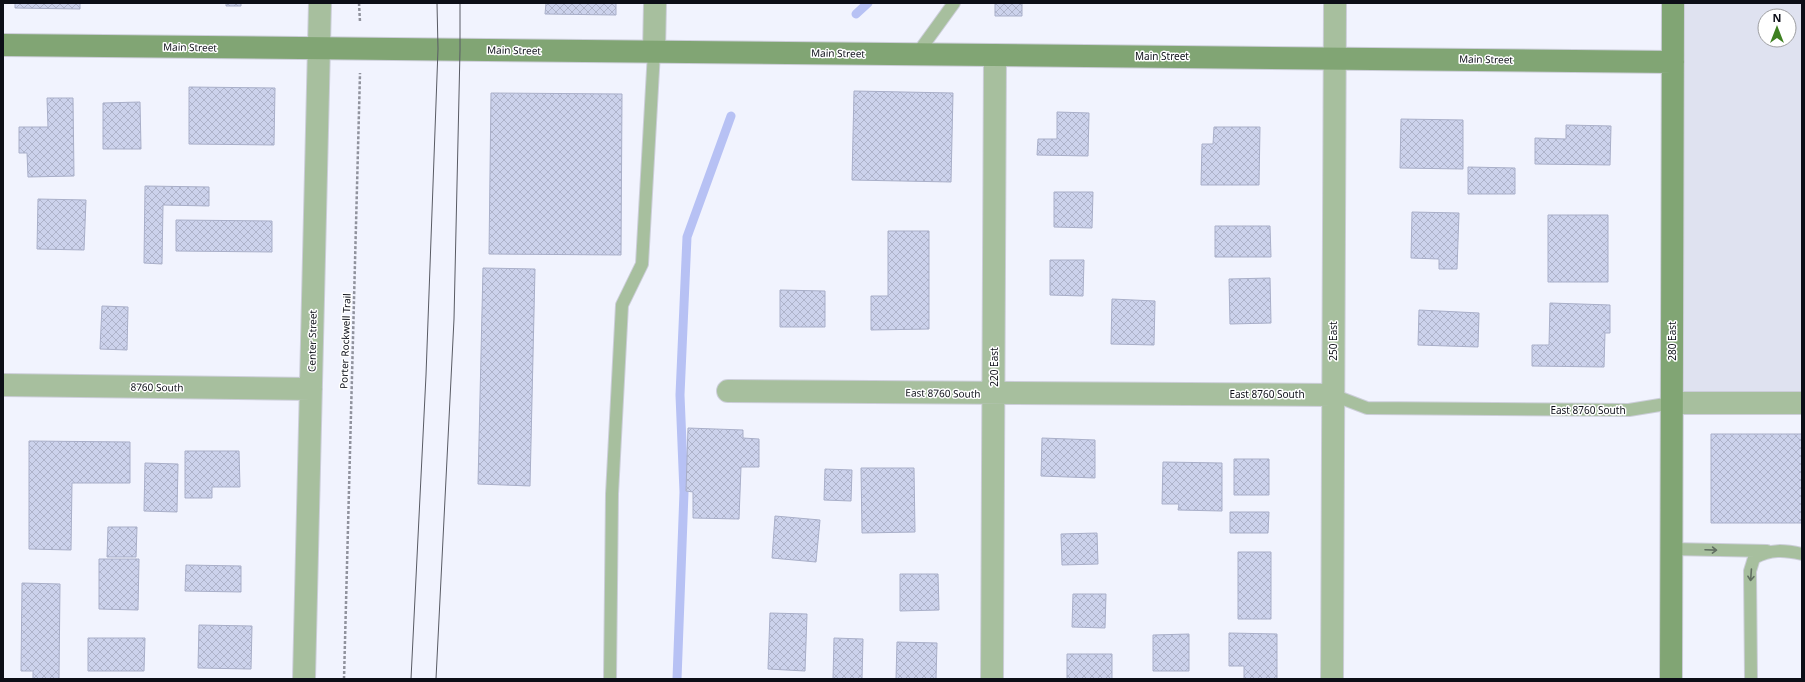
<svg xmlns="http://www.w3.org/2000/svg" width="1805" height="682" font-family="'Noto Sans',sans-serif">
<defs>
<pattern id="building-cross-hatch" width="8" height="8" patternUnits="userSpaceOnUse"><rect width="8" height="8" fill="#ccd2ec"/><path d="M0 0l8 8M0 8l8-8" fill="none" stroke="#aeb3ca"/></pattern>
</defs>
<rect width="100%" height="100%" fill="#f1f3fe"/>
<path fill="#dfe2f0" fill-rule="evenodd" d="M1682,3H1802V393L1673,394ZM1765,16H1789V40H1765Z"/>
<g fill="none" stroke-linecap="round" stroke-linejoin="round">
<path stroke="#b7c1f4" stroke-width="9" d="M856,14L868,3
M677,679L684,492L680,395L687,237L731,116"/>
</g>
<path fill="url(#building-cross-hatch)" stroke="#a9afc9" d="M15,3H80V9L15,8Z
M226,3H241V6H226Z
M546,3H616V15L545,14Z
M995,3H1022V16H995Z
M189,87L275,88L274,145L189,144Z
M854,91L953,93L951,182L852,180Z
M491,93L622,94L621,255L489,254Z
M47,98H73L74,176L28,177L27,153H19V127H48Z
M140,102L141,149H103V103Z
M1057,112L1089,113L1088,156L1037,155L1038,139H1057Z
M1401,119L1463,120V169L1400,168Z
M1566,125L1611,126L1610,165L1535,164V138L1566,139Z
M1214,127H1260L1259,185H1201L1202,144H1213Z
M1468,167L1515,168V194H1468Z
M145,186L209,187V206L163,205L162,264L144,263Z
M1054,192H1093L1092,228L1054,227Z
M38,199L86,200L84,250L37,249Z
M1412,212L1459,213L1457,269H1439V259L1411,258Z
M1548,215H1608V282H1548Z
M176,220L272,221V252L176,251Z
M1215,226H1270L1271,257H1215Z
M888,231H929V329L871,330V296H888Z
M1050,260H1084L1083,296L1050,295Z
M483,268L535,269L530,486L478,484Z
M1270,278L1271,323L1230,324L1229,279Z
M780,290L825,291V327H780Z
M1112,299L1155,301L1154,345L1111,344Z
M1550,303L1610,305V333H1605L1604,367L1532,366V345H1549Z
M102,306L128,307L127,350L100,349Z
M1419,310L1479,313L1478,347L1418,345Z
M688,428L743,430V438L759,439V467H741L739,519L693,518V492L686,491Z
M1711,434H1802V523H1711Z
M1042,438L1095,440V478L1041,476Z
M29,441L130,442V483H72L71,550L29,549Z
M185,451H239L240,487H212V498H185Z
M1234,459H1269V495H1234Z
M1163,462L1222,463V511L1178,510L1179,504H1162Z
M145,463L178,464L177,512L144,511Z
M861,468H914L915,532L862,533Z
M825,469L852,470L851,501L824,500Z
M1230,512H1269L1268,533H1230Z
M775,516L820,520L816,562L772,558Z
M108,527H137L136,557H107Z
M1097,533L1098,564L1062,565L1061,534Z
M1238,552H1271V619H1238Z
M99,559H139L138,610L99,609Z
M186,565L241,566V592L185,591Z
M900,574H938L939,610L900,611Z
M22,583L60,584L59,679H33V671H21Z
M1073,594H1106L1105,628L1072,627Z
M770,613L807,614L805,671L768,669Z
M199,625L252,626L251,669L198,668Z
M1229,633L1277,634V679H1244V666H1229Z
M1189,634V671H1153V635Z
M88,638H145L144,671H88Z
M834,638L863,639L862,679H833Z
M897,642L937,643L936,679H896Z
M1067,654H1112V679H1067Z"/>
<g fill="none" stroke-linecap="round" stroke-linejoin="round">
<defs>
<path id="lane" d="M917,54L954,3
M1333,395L1367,408L1629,410L1672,403
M1672,549L1767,551
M610,679L612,494L622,305L642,264L654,52
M1751,679L1750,571L1754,558C1771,549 1784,550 1802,554"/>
<path id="street" d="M654,52L655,3
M3,385L311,389
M728,391L1333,395
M1672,403H1802
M304,679L320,3
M992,679L995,55
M1332,679L1335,3"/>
<path id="secondary" d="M3,45L1673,62
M1671,679L1673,3"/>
</defs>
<use href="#lane" stroke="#ccced9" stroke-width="14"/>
<use href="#street" stroke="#ccced9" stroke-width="24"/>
<use href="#secondary" stroke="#ccced9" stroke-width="24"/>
<path stroke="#90929d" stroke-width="2.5" stroke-dasharray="3 2" stroke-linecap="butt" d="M359,3L360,22
M344,679L360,73"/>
<use href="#lane" stroke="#a7bf9e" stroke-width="12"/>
<use href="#street" stroke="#a7bf9e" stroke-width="22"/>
<use href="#secondary" stroke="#81a574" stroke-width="22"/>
<path stroke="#595b64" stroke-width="1" d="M411,679L426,375L438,49L437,3
M436,679L454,319L460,50V3"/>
</g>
<defs><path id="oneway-shaft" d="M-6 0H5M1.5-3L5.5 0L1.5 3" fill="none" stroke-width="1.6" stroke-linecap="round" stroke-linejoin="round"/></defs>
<g stroke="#616f61">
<use href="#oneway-shaft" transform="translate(1711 550) rotate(2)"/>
<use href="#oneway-shaft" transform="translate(1751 575) rotate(94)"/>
</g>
<g text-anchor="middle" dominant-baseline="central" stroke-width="3" stroke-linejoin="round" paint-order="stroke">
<g font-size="10" fill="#0c0e17" stroke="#fff">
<text transform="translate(190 47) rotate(1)">Main Street</text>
<text transform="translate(514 50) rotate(1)">Main Street</text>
<text transform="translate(838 53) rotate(1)">Main Street</text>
<text x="1162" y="56">Main Street</text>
<text transform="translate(1486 59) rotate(1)">Main Street</text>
<text transform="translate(312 341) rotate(-89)">Center Street</text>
<text transform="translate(345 341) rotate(-88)">Porter Rockwell Trail</text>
<text transform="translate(1333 341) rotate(-90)">250 East</text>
<text transform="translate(1672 341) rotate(-90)">280 East</text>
<text transform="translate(994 367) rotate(-90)">220 East</text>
<text transform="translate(157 387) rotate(1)">8760 South</text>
<text transform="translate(943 393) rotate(1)">East 8760 South</text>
<text x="1267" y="394">East 8760 South</text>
<text x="1588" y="410">East 8760 South</text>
</g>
</g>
<rect width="1805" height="682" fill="none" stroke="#0c0e17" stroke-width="8"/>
<g transform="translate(1777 28)"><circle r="19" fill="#ffffff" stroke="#9e9fa2"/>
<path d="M0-3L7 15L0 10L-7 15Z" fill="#3e8021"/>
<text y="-6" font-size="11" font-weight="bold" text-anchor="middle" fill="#0c0e17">N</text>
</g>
</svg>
